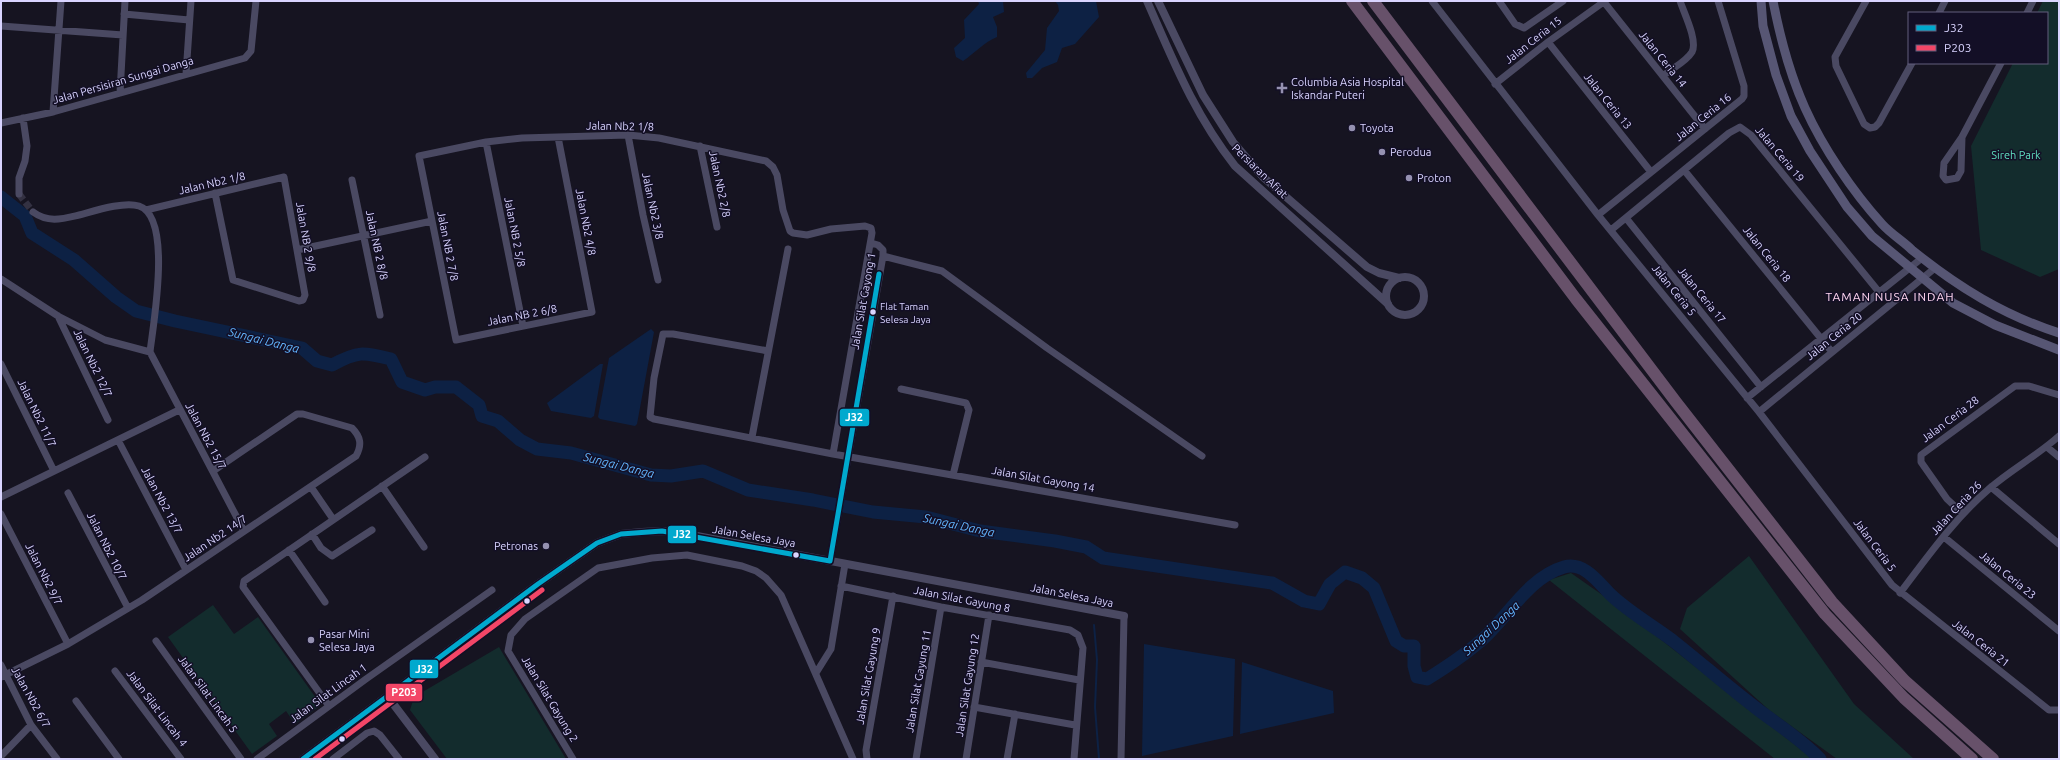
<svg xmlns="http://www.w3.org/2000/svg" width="2060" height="760" font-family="Ubuntu,sans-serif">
<rect width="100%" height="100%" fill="#161421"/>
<path fill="#132c2d" d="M2043,1H2059V269L2040,277L1981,250L1971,146L2013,63H2047V13H2037Z
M1749,556L1854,704L1914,759H1837L1769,710L1680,629L1687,608Z
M1571,573L1618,606L1813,759H1775L1549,580Z
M213,605L234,634L258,617L321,705L295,724L286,711L269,724L277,736L252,754L168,637Z
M499,647L566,759H447L410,710L414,697Z"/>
<path fill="#0d2144" d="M978,1H1003L1004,12L993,17L997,27V37C984,42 975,53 963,61L956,57L954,48L965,38L964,20L979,4Z
M1055,1H1096L1099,17L1075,44L1062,48L1057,62L1042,68L1032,78H1027L1026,73L1045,50L1047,28L1059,11L1058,5Z
M651,329L654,332L637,424L635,426L600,419L598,417L609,358Z
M600,364H603L594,416L591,418L551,411L547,403Z
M1144,644L1235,659L1233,736L1142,756Z
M1242,662L1333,691L1334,713L1240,734Z"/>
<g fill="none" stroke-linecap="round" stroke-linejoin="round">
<path stroke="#0d2144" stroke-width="2" d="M1094,625L1097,660L1095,707L1099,759"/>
<path stroke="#0d2144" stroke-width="13" d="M1,197L25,216L32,233L74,260L116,297L136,311L175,321L302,348L317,361L332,365C358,351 363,352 391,359L402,382L425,390L435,387H456L479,405L482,416L498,421L520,440L537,449L571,453L651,475L671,476L703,471L748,490L813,500L873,512L926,517L980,531L1055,541L1086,547L1103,558L1272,583L1304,601L1319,604L1330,584L1345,572L1362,578L1374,588L1396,641L1404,646H1414V666L1417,677L1427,679C1448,666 1468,653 1486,636C1510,613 1530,577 1564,567C1584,561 1599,583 1611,595C1629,612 1652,625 1672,640C1700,662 1727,686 1756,708C1778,725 1801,739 1820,759"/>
<path stroke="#333142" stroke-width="7" stroke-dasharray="7 3.5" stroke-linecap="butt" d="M19,194L33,212"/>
<path stroke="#4a4962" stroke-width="7" d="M1432,1L1598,215L1759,412L1892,585L2049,710H2059
M1499,1L1515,24L1524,28L1563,1
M1866,1L1835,57L1836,66L1864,124L1870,128L1875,127L1879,123L1912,63
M1604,2L1705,129
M1939,13L1945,1
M2027,13L2033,1
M124,14L189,20
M1,26L123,35
M1548,42L1651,172
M186,74L191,1
M1663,76C1671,69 1686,62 1692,52C1698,41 1684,13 1680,1
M1495,84L1548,42L1605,1
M120,93L125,1
M53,112L61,1
M1,123L53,112L245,58L251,51L256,1
M628,135L643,215L658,280
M558,137L592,312L456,340L419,156L486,142L522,138L628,135L659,138L766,161L773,167L777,175L783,210L790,231L793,233L807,235L831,229L865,226L871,228L872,233L833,454L1235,525
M1962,137L1961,171L1957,178L1946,180L1943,176L1944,163L1962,137L2001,63
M486,142L523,326
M700,146L717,227
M1684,170L1832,352
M352,180L380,315
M19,194V178L25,161L27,146L23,118
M146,210L284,177L305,295L303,300L299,301L233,280L215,193
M1598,215L1742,99L1744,96V86L1718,1
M1626,218L1761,387
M1611,230L1729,133L1740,127L1751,135L1879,292
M297,250L432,221
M883,256L942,271L1047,348L1202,456
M1,279L58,316L105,340L150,352C153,325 173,217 139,206C124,201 94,211 79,215C62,219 48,223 33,212
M58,316L108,420
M768,351L673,334H663L654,378L650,417L654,419L833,454
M150,352L244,531
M1,364L54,471
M901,389L966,403L969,410L953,475
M1747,398L1922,258
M1759,412L1935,268
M752,437L788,249
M118,440L186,570
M2047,447L2059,457
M382,486L424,547
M311,487L333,519
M1991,487L2059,544
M68,493L128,608
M1,497L179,410
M1,514L68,644
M1963,514L1947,499L1921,462V455L2015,386H2029L2059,395
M312,534L321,548L332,556L372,530
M1944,537L2059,631
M289,550L325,602
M830,561L883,256V250L878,245L871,243
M841,586L941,607L1070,630L1078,635L1083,648L1074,759
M1900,593C1928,556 1955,518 1990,488C2012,469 2038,455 2059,436
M156,641L241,759
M981,662L1079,680
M1,665L31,725L57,759
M115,671L181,759
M816,673L831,649L845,564
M1,677L68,644L142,600L356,456C362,445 361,437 352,428L303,414H297L213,471
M76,701L119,759
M329,706L243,587L244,581L425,457
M974,707L1075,725
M1,756L31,725
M257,759L366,679L492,590
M333,759L367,733L374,731L380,735L399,759
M573,759L508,651L511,635L525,619L598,568L652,558L687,555L742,566L756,571L766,578L781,595L853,759
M867,759L866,750L893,596
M916,759L941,607
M966,759L989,615
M1007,759L1015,714
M1121,759L1124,616"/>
<path stroke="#4a4962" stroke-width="8" d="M1147,1C1173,60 1194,114 1235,166L1388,304
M1158,1L1203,95L1233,142L1263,177L1367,267L1379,273L1399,278
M1386 296a19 19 0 1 1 38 0a19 19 0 1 1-38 0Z
M388,697L435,759
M303,759L538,584L597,543L621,534L642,532L662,531L681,533L1124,616"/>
<path stroke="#575674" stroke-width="9" d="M1761,1L1763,26L1776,75L1791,116L1810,151L1847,207L1872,236L1953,303L1995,325L2059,350
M1773,1C1780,37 1790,75 1805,108C1823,148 1853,192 1882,224C1891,234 1903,241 1912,250C1958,287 2003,315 2059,333"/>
<path stroke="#67516a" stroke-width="12" d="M1352,1L1576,299L1825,614L1904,698L1972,759
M1373,1L1676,402L1832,602L1905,681L1993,759"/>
<defs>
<path id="bus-1" d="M830,561L879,274
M303,759L538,584L597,543L621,534L662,531L830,561"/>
<path id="bus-2" d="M315,759L542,590"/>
</defs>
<use href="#bus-1" stroke="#130f26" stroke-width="8"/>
<use href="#bus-2" stroke="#130f26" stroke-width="8"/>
<use href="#bus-1" stroke="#00a9ce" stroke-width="5"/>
<use href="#bus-2" stroke="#f34667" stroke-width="5"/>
</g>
<g fill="#9591b1" stroke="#130f26" stroke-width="1.5">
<path d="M1280 82h4v4h4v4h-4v4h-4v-4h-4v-4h4z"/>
<circle cx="1352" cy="128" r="4"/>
<circle cx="1382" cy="152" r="4"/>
<circle cx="1409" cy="178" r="4"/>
<circle cx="546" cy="546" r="4"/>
<circle cx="311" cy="640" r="4"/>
</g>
<g fill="#d9d4ff" stroke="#130f26" stroke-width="1.5">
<circle cx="873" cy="312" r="3.5"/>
<circle cx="796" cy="555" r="3.5"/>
<circle cx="527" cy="601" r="3.5"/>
<circle cx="342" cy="739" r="3.5"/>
</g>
<g text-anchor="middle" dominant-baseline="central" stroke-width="3" stroke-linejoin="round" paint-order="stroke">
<g font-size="10" fill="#d9d4ff" stroke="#130f26" text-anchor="start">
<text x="880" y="306">Flat Taman<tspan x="880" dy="13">Selesa Jaya</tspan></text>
</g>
<g font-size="11" fill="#d9d4ff" stroke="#130f26">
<text transform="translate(1533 40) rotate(-38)">Jalan Ceria 15</text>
<text transform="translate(1663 59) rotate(51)">Jalan Ceria 14</text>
<text transform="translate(123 80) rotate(-16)">Jalan Persisiran Sungai Danga</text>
<text transform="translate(1608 101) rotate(51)">Jalan Ceria 13</text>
<text transform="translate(1703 117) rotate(-39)">Jalan Ceria 16</text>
<text transform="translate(620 126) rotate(1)">Jalan Nb2 1/8</text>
<text transform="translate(1780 154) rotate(50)">Jalan Ceria 19</text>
<text transform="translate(1260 171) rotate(44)">Persiaran Afiat</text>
<text transform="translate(212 183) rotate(-13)">Jalan Nb2 1/8</text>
<text transform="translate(720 184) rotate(78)">Jalan Nb2 2/8</text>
<text transform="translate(653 206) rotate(78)">Jalan Nb2 3/8</text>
<text transform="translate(586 222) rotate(79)">Jalan Nb2 4/8</text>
<text transform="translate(515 232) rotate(79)">Jalan NB 2 5/8</text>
<text transform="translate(306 237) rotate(80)">Jalan NB 2 9/8</text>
<text transform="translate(377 245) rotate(78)">Jalan NB 2 8/8</text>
<text transform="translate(448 246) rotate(79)">Jalan NB 2 7/8</text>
<text transform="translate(1767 254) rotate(51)">Jalan Ceria 18</text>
<text transform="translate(1674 290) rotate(51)">Jalan Ceria 5</text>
<text transform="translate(1702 295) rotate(51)">Jalan Ceria 17</text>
<text transform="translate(863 301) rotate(-80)">Jalan Silat Gayong 1</text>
<text transform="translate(522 315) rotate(-11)">Jalan NB 2 6/8</text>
<text transform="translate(1834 336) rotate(-39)">Jalan Ceria 20</text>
<text transform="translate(93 363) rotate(64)">Jalan Nb2 12/7</text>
<text transform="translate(37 413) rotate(64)">Jalan Nb2 11/7</text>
<text transform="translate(1950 419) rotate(-37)">Jalan Ceria 28</text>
<text transform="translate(206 436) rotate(62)">Jalan Nb2 15/7</text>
<text transform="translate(1043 479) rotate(10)">Jalan Silat Gayong 14</text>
<text transform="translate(162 500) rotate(62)">Jalan Nb2 13/7</text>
<text transform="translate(1956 508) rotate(-47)">Jalan Ceria 26</text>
<text transform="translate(754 536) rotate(10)">Jalan Selesa Jaya</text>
<text transform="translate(215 538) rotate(-34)">Jalan Nb2 14/7</text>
<text transform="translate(1875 545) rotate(53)">Jalan Ceria 5</text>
<text transform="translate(107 546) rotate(63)">Jalan Nb2 10/7</text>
<text transform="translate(44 574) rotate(63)">Jalan Nb2 9/7</text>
<text transform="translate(2008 575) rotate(39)">Jalan Ceria 23</text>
<text transform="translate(1072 595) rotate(11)">Jalan Selesa Jaya</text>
<text transform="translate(962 599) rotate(11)">Jalan Silat Gayung 8</text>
<text transform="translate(1981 643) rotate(38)">Jalan Ceria 21</text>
<text transform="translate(868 676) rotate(-80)">Jalan Silat Gayung 9</text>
<text transform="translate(918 681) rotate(-80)">Jalan Silat Gayung 11</text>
<text transform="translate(967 685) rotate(-81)">Jalan Silat Gayung 12</text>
<text transform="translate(328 693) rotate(-36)">Jalan Silat Lincah 1</text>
<text transform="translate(208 694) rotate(54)">Jalan Silat Lincah 5</text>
<text transform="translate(31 697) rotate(61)">Jalan Nb2 6/7</text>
<text transform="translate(550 699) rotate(59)">Jalan Silat Gayung 2</text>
<text transform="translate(157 708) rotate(53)">Jalan Silat Lincah 4</text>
</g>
<g font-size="11" fill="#d9d4ff" stroke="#130f26" text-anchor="start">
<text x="1291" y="82">Columbia Asia Hospital<tspan x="1291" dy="13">Iskandar Puteri</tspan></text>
<text x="1360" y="128">Toyota</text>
<text x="1390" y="152">Perodua</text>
<text x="1417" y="178">Proton</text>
<text x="538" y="546" text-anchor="end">Petronas</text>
<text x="319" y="634">Pasar Mini<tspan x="319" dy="13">Selesa Jaya</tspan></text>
</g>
<g font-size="11" fill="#5fe0c0" stroke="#130f26">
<text x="2016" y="155">Sireh Park</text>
</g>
<g font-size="12" letter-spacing="1" fill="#ffd6f0" stroke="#130f26">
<text x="1890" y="296">TAMAN NUSA INDAH</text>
</g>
<g font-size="12" font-style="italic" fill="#62b6ff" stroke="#130f26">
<text transform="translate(264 340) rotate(14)">Sungai Danga</text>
<text transform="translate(619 465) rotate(14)">Sungai Danga</text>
<text transform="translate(959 525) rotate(12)">Sungai Danga</text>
<text transform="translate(1491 628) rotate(-43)">Sungai Danga</text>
</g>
</g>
<g stroke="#130f26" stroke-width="1.5">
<rect x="839" y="408" width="31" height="19" rx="4" fill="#00a9ce"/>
<rect x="667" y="525" width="30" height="19" rx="4" fill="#00a9ce"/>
<rect x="409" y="659" width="30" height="20" rx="4" fill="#00a9ce"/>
<rect x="385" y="683" width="38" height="19" rx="4" fill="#f34667"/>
</g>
<g font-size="11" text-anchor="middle" font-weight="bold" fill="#fff">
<text x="854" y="421">J32</text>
<text x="682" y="538">J32</text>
<text x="424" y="673">J32</text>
<text x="404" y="696">P203</text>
</g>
<rect width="2060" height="760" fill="none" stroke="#d9d4ff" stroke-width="4"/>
<rect x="1908" y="12" width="140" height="52" fill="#130f26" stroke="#625e7d"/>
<rect x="1916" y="25" width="20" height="6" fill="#00a9ce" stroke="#625e7d"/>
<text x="1944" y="32" font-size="12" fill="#d9d4ff">J32</text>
<rect x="1916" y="45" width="20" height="6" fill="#f34667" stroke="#625e7d"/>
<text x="1944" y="52" font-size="12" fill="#d9d4ff">P203</text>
</svg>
